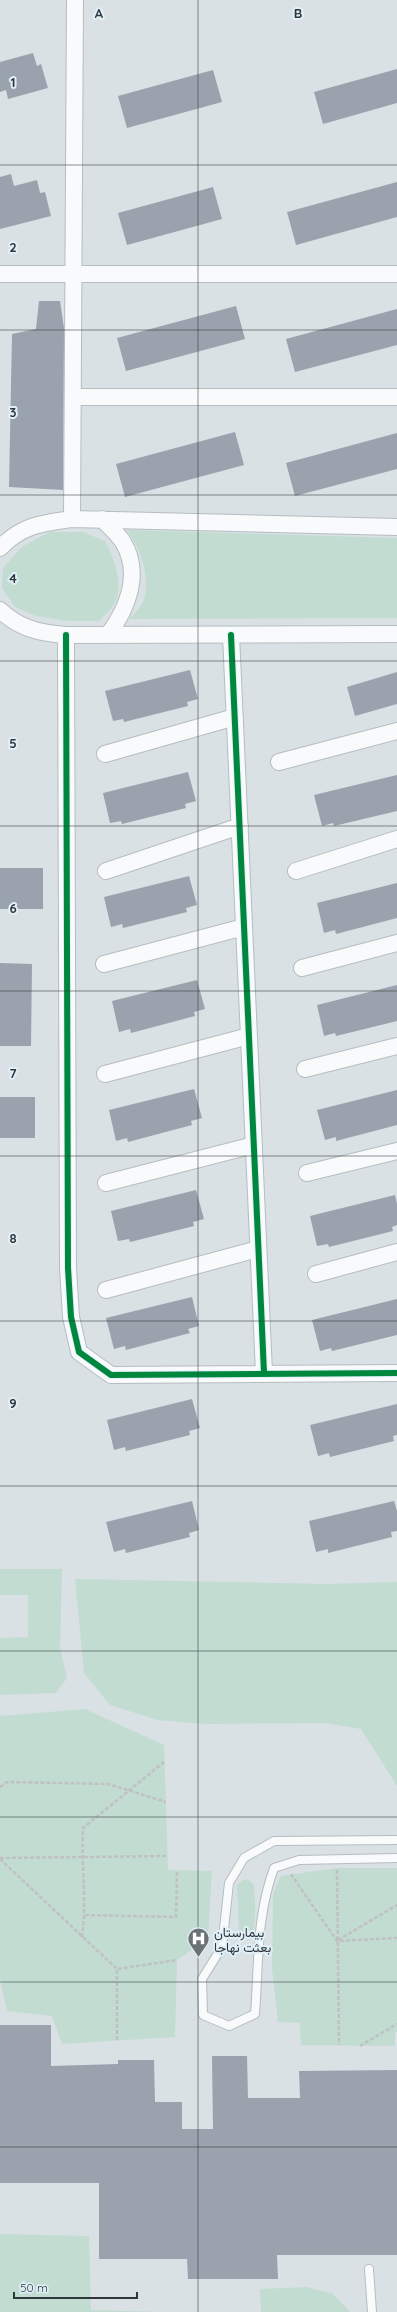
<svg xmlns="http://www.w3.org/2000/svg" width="397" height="2312" font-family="Quicksand,Vazirmatn,sans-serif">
<rect width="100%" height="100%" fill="#d9e1e5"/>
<path fill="#c2dcd2" d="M127,530L397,538V618L129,619C134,614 142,606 144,600C151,575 140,549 127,530Z
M50,532H83L105,541C114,558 125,586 114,604C111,610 104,616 99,621H67L36,616L15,607L2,588L3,568L23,546Z
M0,1569H62L60,1648L67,1678L56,1693L0,1695V1638L28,1637V1595H0Z
M75,1579L326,1584L397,1582V1786L361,1729L325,1723L206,1724L158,1720L110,1705L84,1673Z
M85,1709L164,1745L168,1870L212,1871L208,1938L177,1960L175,2037L62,2044L52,2016L7,2011L0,1979V1716Z
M337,1868H397V2032H395V2046L301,2045L300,2023L278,2022L272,1969L273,1894L281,1876Z
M243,1880H249L254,1885C255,1901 257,1925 250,1940L243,1939L239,1933L237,1885Z
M0,2234L89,2236L91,2310L161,2312H0Z
M307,2287L333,2294L350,2312H261L260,2289Z"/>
<path fill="#99a2ad" d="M33,53L37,66L41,64L48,88L8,99L6,90L0,92V62Z
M397,69V103L323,124L314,92Z
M213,70L222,102L127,128L118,96Z
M11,174L14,186L37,180L40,193L45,192L51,216L0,229V177Z
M397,182V217L296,245L287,212Z
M213,187L222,219L127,245L118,213Z
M39,301H60L64,328L63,490L9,487L12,334L36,329Z
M236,306L245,339L126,371L117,338Z
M397,309V345L295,372L286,339Z
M235,432L244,465L125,497L116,464Z
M397,433V469L295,496L286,463Z
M190,670L198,699L187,702L188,706L124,722L123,719L113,721L105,691Z
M397,672V704L355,716L347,687Z
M188,772L196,801L185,804L186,808L122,824L121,821L110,823L103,793Z
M397,775V811L334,826L333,823L322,826L314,795Z
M0,868H43V909H0Z
M189,876L197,905L186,908L187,912L123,928L122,924L111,927L104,897Z
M397,883V918L336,934L335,930L324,933L317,903Z
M0,963L32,964L31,1046H0Z
M197,980L205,1009L194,1012L195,1016L131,1033L130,1029L119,1032L112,1001Z
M397,985V1021L336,1036L335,1033L324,1036L317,1005Z
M194,1089L202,1118L191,1121L192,1125L128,1142L127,1138L116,1141L109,1110Z
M397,1090V1125L336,1141V1137L325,1140L317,1110Z
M0,1097H35V1138H0Z
M196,1190L204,1219L193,1222L194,1226L130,1242L129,1239L118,1241L111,1211Z
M395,1195L397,1204V1225L392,1227L393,1231L329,1247L328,1244L317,1246L310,1216Z
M192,1297L199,1326L188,1329L190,1333L126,1350L125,1346L114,1349L106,1318Z
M397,1299V1335L332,1351L331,1348L320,1351L312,1320Z
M192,1399L200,1428L189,1431L190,1435L126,1451L125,1447L114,1450L107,1420Z
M397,1404V1435L393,1436L394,1441L330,1457L329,1453L318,1456L310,1425Z
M192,1501L199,1530L189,1533L190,1537L126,1553L125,1549L114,1552L106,1522Z
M394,1501L397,1511V1531L391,1532L392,1537L328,1553V1549L316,1552L309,1521Z
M0,2025H51V2066L118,2064V2060H154L155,2102H182V2129H213L212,2056H247L248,2098H300L299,2071L397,2070V2255H277L278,2279H188L187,2259H99V2183H0Z"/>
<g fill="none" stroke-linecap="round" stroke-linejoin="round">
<defs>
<path id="lane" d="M397,1840L274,1841L244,1858L229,1883L222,1947L202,1979L203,2015L229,2026L255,2014C259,1962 256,1918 274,1868L299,1860L397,1858
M369,2269L372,2312"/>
<path id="street" d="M0,274H397
M73,397H397
M72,519L75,0
M102,519C109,526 118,534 123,542C142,574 127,609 108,635
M0,548C22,525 42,523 72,519L397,527
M0,610C20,629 40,633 66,635L397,634
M66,635L68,1268L71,1317L79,1352L111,1375L397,1373
M231,635L264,1373
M105,754L235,717
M279,762L397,731
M106,871L240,826
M296,871L397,839
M104,964L244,927
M302,968L397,943
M305,1069L397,1046
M105,1074L249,1036
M307,1173L397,1151
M106,1183L254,1145
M316,1274L397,1252
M106,1290L258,1249"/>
</defs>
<use href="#lane" stroke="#b6bdc0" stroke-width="10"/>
<use href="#street" stroke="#b6bdc0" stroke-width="18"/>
<path stroke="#bfc1c3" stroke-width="2.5" stroke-dasharray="4 2" stroke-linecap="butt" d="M0,1787L7,1782L108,1784L166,1802
M0,1858L168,1856
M0,1859L117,1969
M337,1870L339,2045
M291,1874L337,1941L397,1938
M85,1915L176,1917L177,1870
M82,1937C87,1901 81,1865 83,1828L164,1762
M338,1940L397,1905
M117,2040V1969L177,1960
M360,2046L397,2024"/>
<use href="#lane" stroke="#f9fafb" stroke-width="8"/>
<use href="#street" stroke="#f9fafb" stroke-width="16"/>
<defs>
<path id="cycleway" d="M66,635L68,1268L71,1317L79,1352L111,1375L397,1373
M231,635L264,1373"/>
</defs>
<use href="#cycleway" stroke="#e0f0f8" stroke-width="8"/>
<use href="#cycleway" stroke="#00873e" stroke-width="6"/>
</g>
<path fill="none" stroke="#303639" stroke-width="1" stroke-opacity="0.55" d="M198,0V2312M0,165H397M0,330H397M0,495H397M0,661H397M0,826H397M0,991H397M0,1156H397M0,1321H397M0,1486H397M0,1651H397M0,1817H397M0,1982H397M0,2147H397"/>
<defs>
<symbol id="hospital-pin" viewBox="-11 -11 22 30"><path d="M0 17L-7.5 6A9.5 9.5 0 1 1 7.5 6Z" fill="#6b7275" stroke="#e0f0f8"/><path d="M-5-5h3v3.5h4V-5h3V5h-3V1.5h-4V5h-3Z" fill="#fff"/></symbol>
</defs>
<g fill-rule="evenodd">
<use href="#hospital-pin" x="186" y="1926" width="25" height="34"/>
</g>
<g text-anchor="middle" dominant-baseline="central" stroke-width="4" stroke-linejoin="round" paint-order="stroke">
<g font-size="13" fill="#303639" stroke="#e0f0f8" text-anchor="start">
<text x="214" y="1932">بیمارستان<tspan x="214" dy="15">بعثت نهاجا</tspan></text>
</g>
</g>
<g font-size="13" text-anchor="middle" font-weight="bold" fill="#303639" stroke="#e0f0f8" stroke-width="4" stroke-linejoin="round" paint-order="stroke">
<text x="99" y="18">A</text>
<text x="298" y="18">B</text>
<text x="13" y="87">1</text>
<text x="13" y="252">2</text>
<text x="13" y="417">3</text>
<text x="13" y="583">4</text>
<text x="13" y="748">5</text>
<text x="13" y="913">6</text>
<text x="13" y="1078">7</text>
<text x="13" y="1243">8</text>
<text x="13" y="1408">9</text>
</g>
<path d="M14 2292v6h123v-6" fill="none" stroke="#303639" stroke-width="2"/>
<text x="20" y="2292" font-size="12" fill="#303639" stroke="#e0f0f8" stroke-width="3" paint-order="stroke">50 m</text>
</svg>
